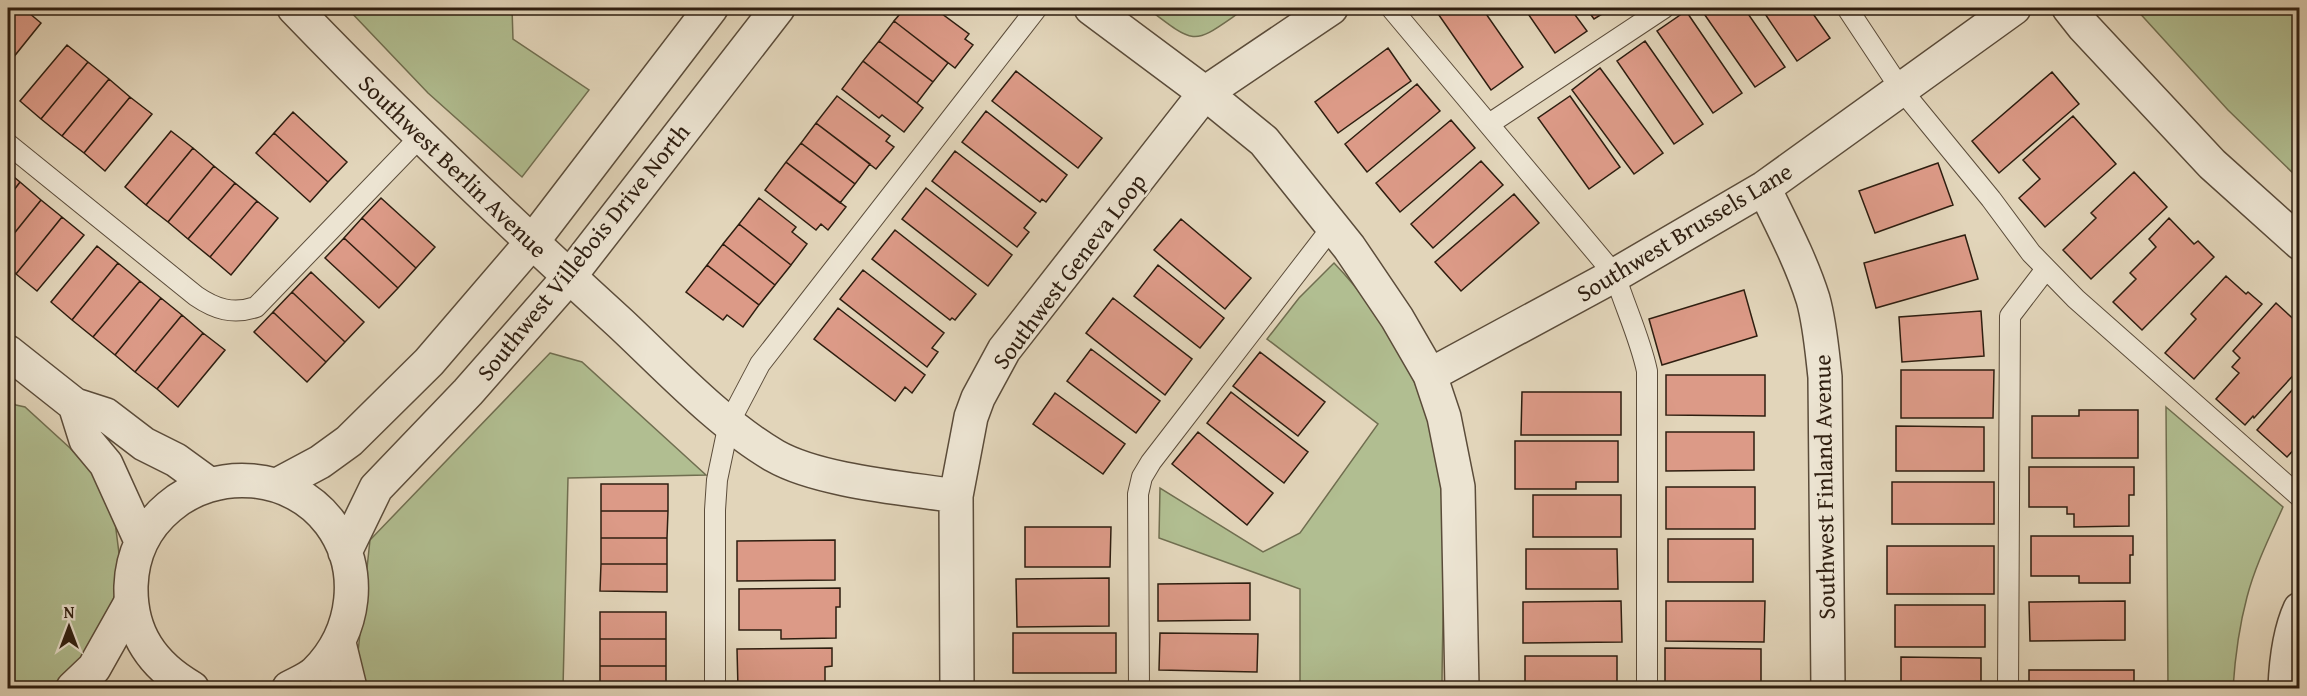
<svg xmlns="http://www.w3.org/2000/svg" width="2307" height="696" font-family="'Gentium Book Plus',serif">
<rect width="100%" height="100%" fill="#e2d5ba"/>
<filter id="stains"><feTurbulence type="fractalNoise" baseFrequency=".00333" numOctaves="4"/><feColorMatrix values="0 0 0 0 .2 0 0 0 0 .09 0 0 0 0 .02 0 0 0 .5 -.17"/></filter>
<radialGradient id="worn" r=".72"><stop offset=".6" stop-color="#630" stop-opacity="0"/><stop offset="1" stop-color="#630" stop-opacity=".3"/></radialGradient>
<path fill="#b1be91" stroke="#706e50" stroke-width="1.5" d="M347,8H512L513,39L589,90L522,177L428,93Z
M1147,8H1246C1193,44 1199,48 1147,8Z
M2135,8H2299V179L2228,110Z
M1334,263C1383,314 1428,390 1438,461C1448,536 1442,614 1442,688H1300V589L1159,538L1160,488L1263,552L1300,533L1378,424L1267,339L1299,298Z
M550,353L582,362L706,475L568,478L563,688H359L355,680L370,540Z
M8,400L16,405L25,407L70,448L99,480L115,522L120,561L116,592L103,628L69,675L50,688H8Z
M2166,407L2283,507C2270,536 2255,566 2247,597C2239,627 2235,658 2233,688H2168Z"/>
<path fill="#dc9a87" stroke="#2e1e10" stroke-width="1.5" d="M8,8H18L8,21Z
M18,8H23L41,23L8,64V21Z
M905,8H934L969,34L965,39L973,45L955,68L894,21Z
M1434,8H1482L1523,67L1491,90Z
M1524,8H1570L1587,31L1555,53Z
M1586,8H1612L1594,19Z
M1700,8H1744L1785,67L1755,87Z
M1761,8H1809L1830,38L1797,61Z
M1686,11L1742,93L1713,113L1657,31Z
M894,21L948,63L933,82L879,41Z
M879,41L933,82L917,103L863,61Z
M1645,41L1703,124L1674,144L1617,61Z
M67,45L88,62L41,119L20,101Z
M1388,48L1411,81L1338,133L1315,102Z
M863,61L923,108L904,132L882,115L879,118L842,89Z
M88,62L109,79L62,136L41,119Z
M1600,68L1663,153L1634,174L1572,90Z
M1016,71L1102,138L1078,168L992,101Z
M2052,72L2079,104L1999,173L1972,141Z
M109,79L130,97L84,153L62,136Z
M1417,84L1440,111L1367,172L1345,144Z
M837,96L890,136L886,141L894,147L876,169L816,123Z
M1570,96L1620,167L1589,189L1538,118Z
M130,97L152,114L105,171L84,153Z
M986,111L1067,175L1046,202L1042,199L1040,202L962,142Z
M293,112L347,162L328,182L274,133Z
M2073,116L2116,164L2045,227L2019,198L2040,179L2023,160Z
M1451,120L1475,148L1400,212L1376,183Z
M816,123L870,164L855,184L801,143Z
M171,131L193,148L146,205L125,187Z
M274,133L328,182L310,202L256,153Z
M801,143L855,184L840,203L786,162Z
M193,148L214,166L168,222L146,205Z
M955,151L1036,213L1024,228L1029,232L1017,247L932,181Z
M1481,161L1503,185L1433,248L1411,224Z
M786,162L846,207L828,230L821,224L816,230L765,190Z
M1938,163L1953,205L1875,233L1859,191Z
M214,166L235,183L188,239L168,222Z
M8,172L20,182L8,198Z
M2134,172L2167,207L2091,279L2063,250L2096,218L2091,213Z
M20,182L41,200L8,241V198Z
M235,183L257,201L210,257L188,239Z
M926,188L1012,255L988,286L902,219Z
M1514,194L1539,223L1461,291L1435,262Z
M381,198L435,247L416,268L362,218Z
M759,198L796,227L792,232L807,244L791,265L739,224Z
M41,200L62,217L16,274L8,267V241Z
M257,201L278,218L231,275L210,257Z
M62,217L84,235L37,291L16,274Z
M362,218L416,268L398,288L344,238Z
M2169,218L2194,244L2198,241L2214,257L2142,330L2113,302L2136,279L2130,273L2156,247L2149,239Z
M1181,219L1251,278L1225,309L1154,250Z
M739,224L791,265L775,285L723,244Z
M895,230L976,294L955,320L952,318L950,320L872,259Z
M1965,235L1978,279L1876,308L1864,263Z
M344,238L398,288L379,308L325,258Z
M723,244L775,285L759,305L707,265Z
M97,246L118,263L72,320L51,302Z
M118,263L140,281L93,337L72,320Z
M707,265L759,305L743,327L727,315L723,320L686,292Z
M1158,265L1224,318L1200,348L1134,296Z
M863,270L944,333L932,348L938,352L927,367L840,299Z
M311,272L364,322L345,342L292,292Z
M2226,276L2246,294L2248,292L2262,304L2194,379L2165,353L2196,319L2191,314Z
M140,281L161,298L115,355L93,337Z
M1744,290L1757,336L1662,365L1649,319Z
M292,292L345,342L326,362L273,312Z
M161,298L182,315L135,372L115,355Z
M1113,298L1192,359L1165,395L1086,333Z
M2276,303L2300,325V368L2254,418L2253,416L2245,425L2216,399L2239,373L2232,367L2240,358L2233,351Z
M838,308L925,375L912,393L905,387L895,401L814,339Z
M1981,311L1984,356L1902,362L1899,317Z
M273,312L326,362L307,382L254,332Z
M182,315L203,333L157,389L135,372Z
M203,333L225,350L178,407L157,389Z
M1091,349L1160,401L1136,433L1067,381Z
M1260,352L1325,402L1298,436L1233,386Z
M1901,370H1994L1993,418H1901Z
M1666,375H1765V416L1666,415Z
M2300,381V443L2287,457L2257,430Z
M1231,392L1308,452L1284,483L1207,423Z
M1522,392H1621V435H1521Z
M1055,393L1125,444L1103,474L1033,424Z
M2079,410H2138V458H2032V416H2079Z
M1896,426L1984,427V471H1896Z
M1198,432L1273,493L1247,525L1172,464Z
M1666,432H1754V470L1666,471Z
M1515,441H1618V482H1576V489H1515Z
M2029,467H2134V495H2129V526L2074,527V514H2067V507H2029Z
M1892,482H1994V524H1892Z
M601,484H668V511H601Z
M1666,487H1755V529H1666Z
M1533,495H1621V537H1533Z
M601,511H668L667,538H601Z
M1025,527H1111L1110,567H1025Z
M2031,536H2133V555H2130V583H2079V576H2031Z
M601,538H667V564H601Z
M1668,539H1753V582H1668Z
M835,540V580L737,581V541Z
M1887,546H1994V594H1887Z
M1526,549H1617L1618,589H1526Z
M601,564H667V592L600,591Z
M1109,578V626L1017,627L1016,579Z
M1250,583V620L1158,621V584Z
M840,588V607H836V638L781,639V630H739V589Z
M1621,601L1622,642L1523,643V602Z
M1666,601H1765L1764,642L1666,641Z
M2125,601V640L2030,641L2029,602Z
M1895,605H1985V647H1895Z
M600,612H666V639H600Z
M1013,633H1116V673H1013Z
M1160,633L1258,634L1257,672L1159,670Z
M600,639H666V666H600Z
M832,648V666L825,667V688H738L737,649Z
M1665,648L1761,649V688H1665Z
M1525,656H1617V688H1525Z
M1901,657L1981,658V688H1901Z
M600,666H666V688H600Z
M2029,670H2134V688H2029Z
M1102,685V688H1017V687Z
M1161,687H1263V688H1161Z"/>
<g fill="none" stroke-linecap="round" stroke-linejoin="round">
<defs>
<path id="service" d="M1391,8L1615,275C1625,307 1640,338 1647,371V688
M1847,8L1900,88L1991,199L2031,253L2076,299L2300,497
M1489,124L1664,8
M8,144L196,296C215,309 233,315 256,307L421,136
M715,688V510L717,480L729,423L760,364L1037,8
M1139,688L1138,494L1142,477L1151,462L1333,226
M2008,688L2010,316L2046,269"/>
<path id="minor" d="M294,8C399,117 508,221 620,323C666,366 721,425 775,456C819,481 904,488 956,496
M1091,8L1205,93L1264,141L1349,247L1397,318L1430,375L1444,417L1458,487L1462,688
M2069,8L2084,27L2212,164L2300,243
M1764,188C1782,225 1801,261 1813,299C1820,324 1822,351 1825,377L1828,688
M1430,375L1615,275L1764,188L2014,8
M73,688L94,668L130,604
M957,688L956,496L971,417L978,398L1004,350L1205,93L1331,8
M2285,688C2286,662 2289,633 2300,609"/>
<path id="tertiary" d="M8,352L75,405L106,415L144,444L176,460L209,484
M75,405L86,440L106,464L141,541
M277,485L320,462L349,441L429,362L532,242L711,8
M345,552L376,488L468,392L569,277L778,8
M339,643L350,688
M192,688C152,665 130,633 131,586C132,555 145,527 169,507C215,467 292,472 330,523C364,569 356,632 316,672C309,679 298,683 289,688"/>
</defs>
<use href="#service" stroke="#5b4c3a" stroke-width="22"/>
<use href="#minor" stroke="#5b4c3a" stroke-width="36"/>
<use href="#tertiary" stroke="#5b4c3a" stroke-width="36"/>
<use href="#service" stroke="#ece4d2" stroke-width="20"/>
<use href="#minor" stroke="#ece4d2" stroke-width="33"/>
<use href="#tertiary" stroke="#ece4d2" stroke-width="33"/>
</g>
<g text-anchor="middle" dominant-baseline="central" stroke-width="5" stroke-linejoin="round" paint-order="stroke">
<g font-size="24" fill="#2e1e10" stroke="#ece4d2">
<text transform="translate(453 166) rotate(44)">Southwest Berlin Avenue</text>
<text transform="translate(1684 232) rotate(-31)">Southwest Brussels Lane</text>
<text transform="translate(583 252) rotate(-51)">Southwest Villebois Drive North</text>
<text transform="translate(1069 271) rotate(-53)">Southwest Geneva Loop</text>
<text transform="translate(1824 487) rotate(-91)">Southwest Finland Avenue</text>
</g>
</g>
<rect width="2307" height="696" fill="none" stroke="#e2d5ba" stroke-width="30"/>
<rect x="9" y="9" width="2289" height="678" fill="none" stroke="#2e1e10" stroke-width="3"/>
<rect x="15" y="15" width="2277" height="666" fill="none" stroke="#2e1e10" stroke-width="1.5"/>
<g transform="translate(69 627)" stroke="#ece4d2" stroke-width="4.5" paint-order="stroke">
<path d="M0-4.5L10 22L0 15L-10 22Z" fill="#2e1e10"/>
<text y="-9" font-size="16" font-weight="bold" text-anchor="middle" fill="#2e1e10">N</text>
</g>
<rect width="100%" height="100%" filter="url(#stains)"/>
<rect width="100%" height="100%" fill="url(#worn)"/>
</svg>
